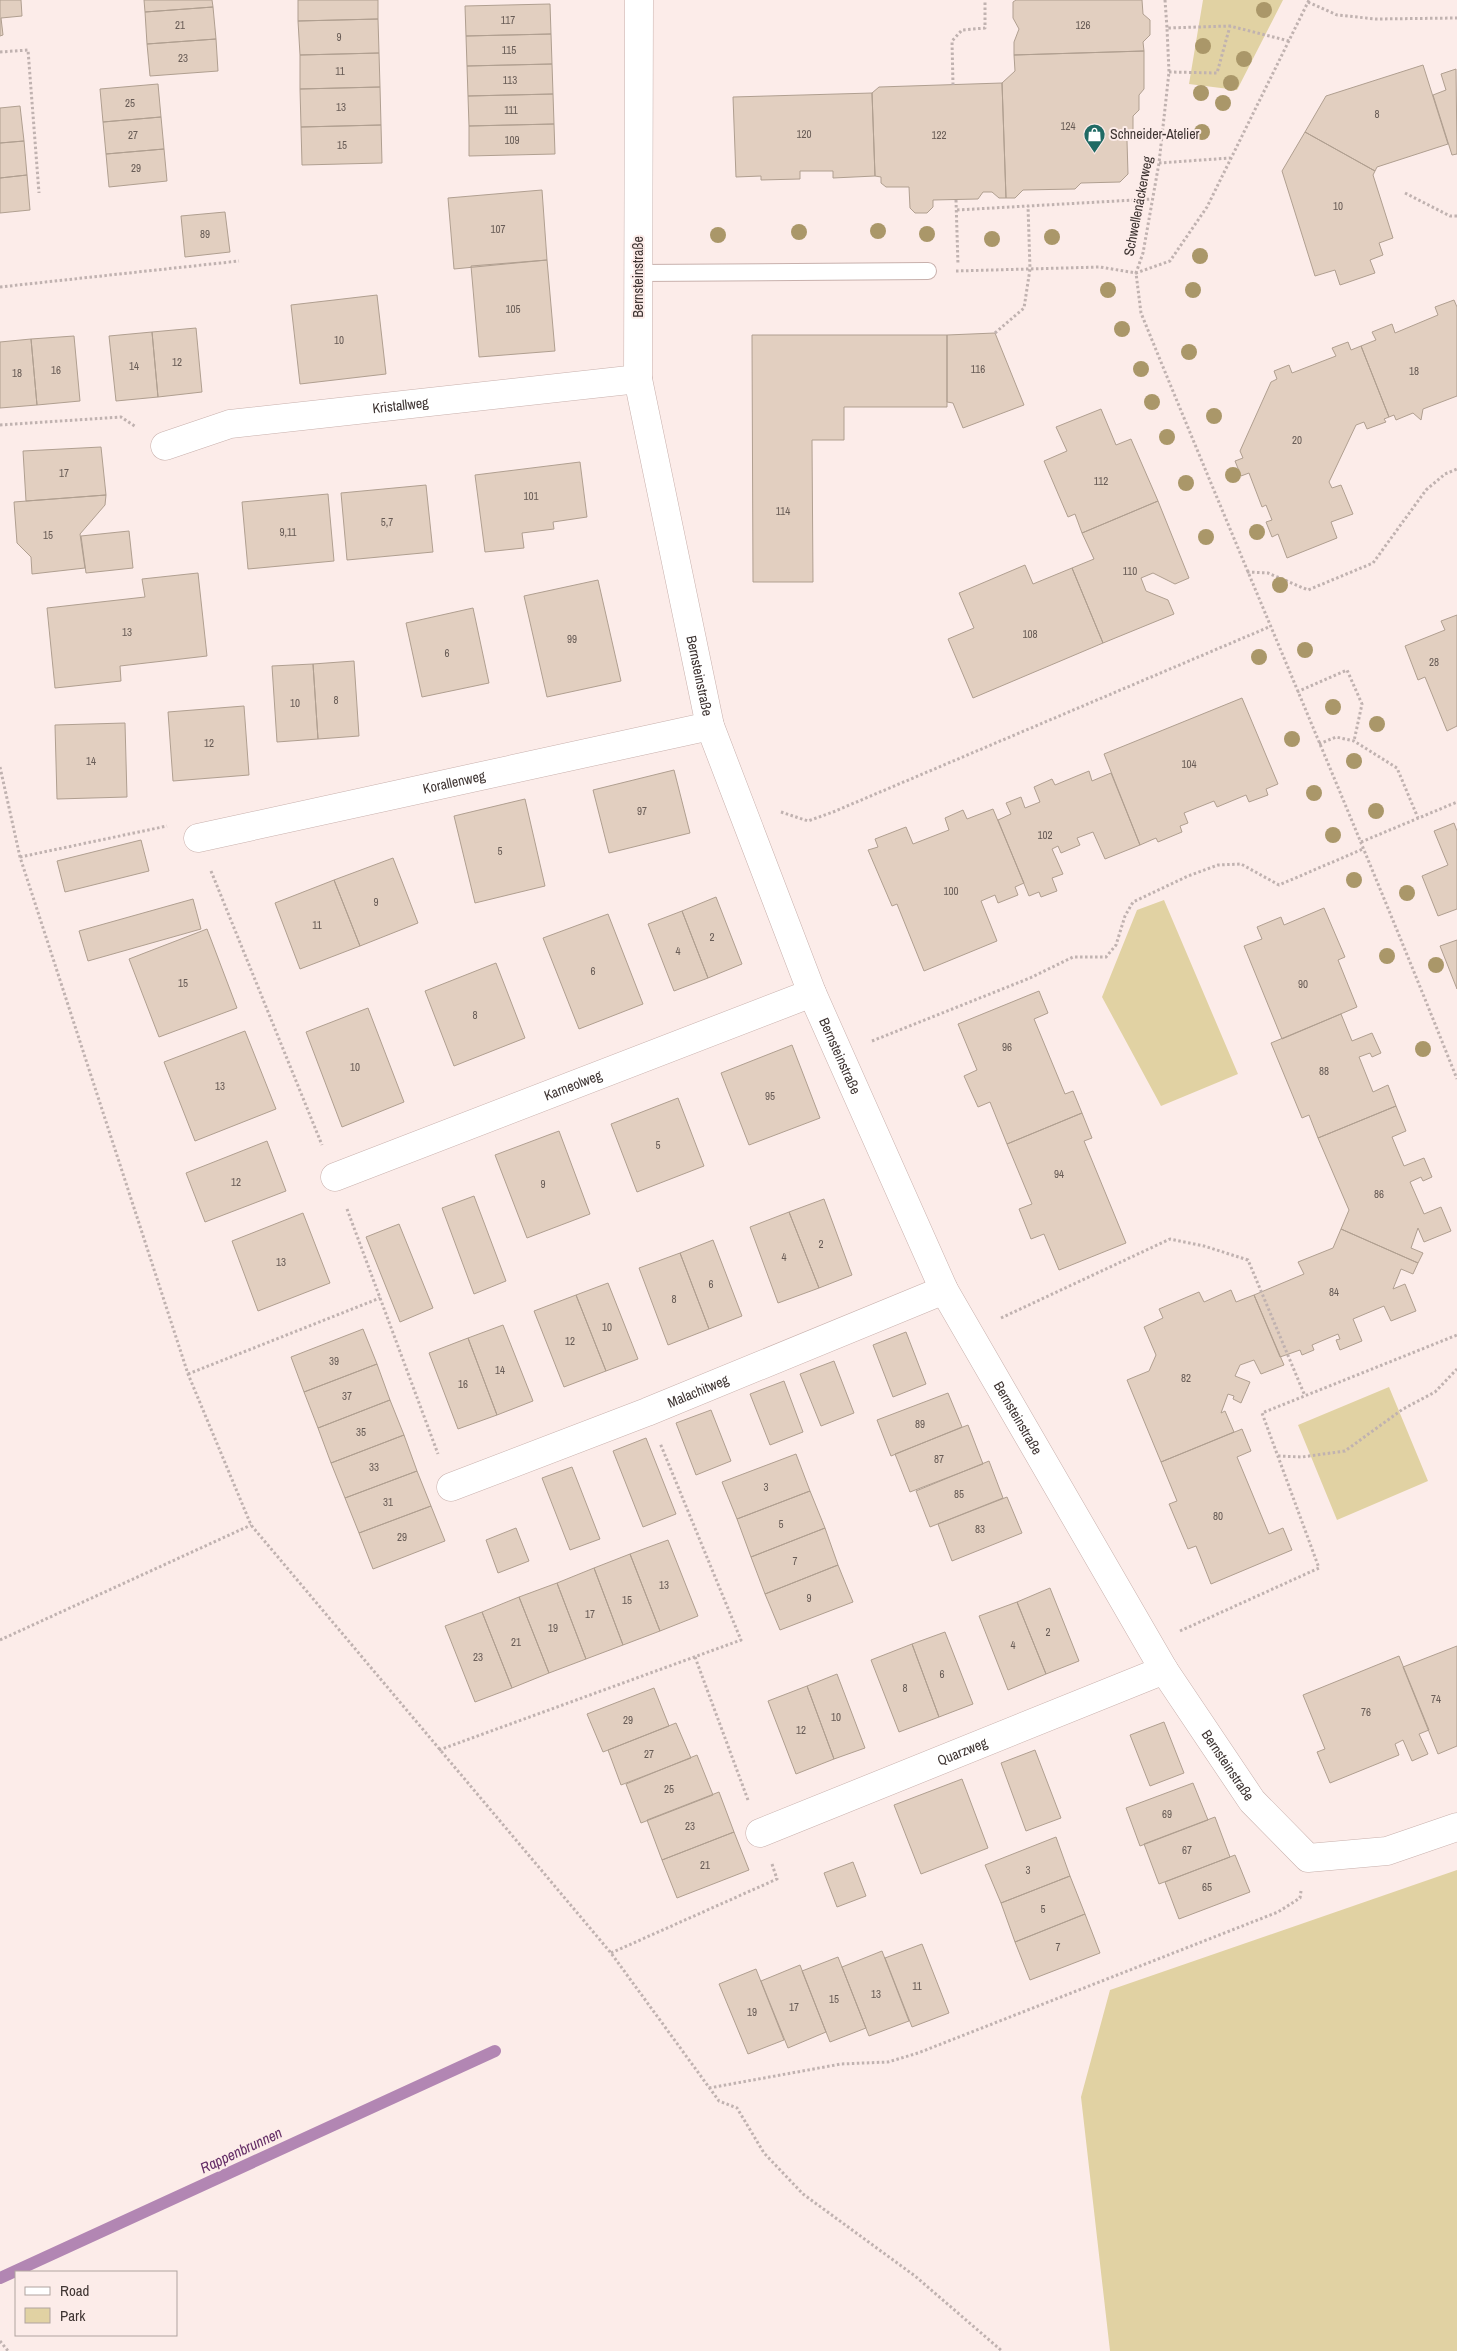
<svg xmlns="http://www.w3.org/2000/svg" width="1457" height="2351" font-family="'Archivo Narrow',sans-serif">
<rect width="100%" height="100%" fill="#fcece9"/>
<path fill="#e1d2a3" d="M1203,0H1283L1237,90L1189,84Z
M1164,900L1238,1074L1161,1106L1102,997L1137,910Z
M1389,1387L1428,1481L1337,1520L1298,1425Z
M1457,1870V2351H1110L1081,2097L1110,1990Z"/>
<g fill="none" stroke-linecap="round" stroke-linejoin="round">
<path stroke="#b286b3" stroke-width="12" d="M0,2278L495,2051"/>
</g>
<path fill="#e2cfc0" stroke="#b09f90" d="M0,0H21L22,16L1,18L3,35L0,36Z
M144,0H212L213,7L145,12Z
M298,0H378V19L298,21Z
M1016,0H1142L1143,14L1150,20V35L1143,42L1144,51L1014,55V42L1019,29L1013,18V2Z
M550,4L551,34L466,36L465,6Z
M213,7L216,39L147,44L145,12Z
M378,19L379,53L300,55L298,21Z
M551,34L552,64L467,66L466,36Z
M216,39L218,71L150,76L147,44Z
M1144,51V89L1139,95V110L1133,116V135L1127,141L1128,174L1120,182L1081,183L1075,189L1023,190L1015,198H1006L1002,83L1015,71L1014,55Z
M379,53L380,87L300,89V55Z
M552,64L553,94L468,96L467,66Z
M1423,65L1448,144L1377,167L1375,171L1305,132L1326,96Z
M1456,69L1457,154L1452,155L1433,95L1446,90L1441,74Z
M1002,83L1006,198H999L992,192H983L978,199L933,200V207L927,213H915L910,208L909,187H886L881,183V177L875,176L872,93L879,87Z
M158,84L161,117L103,122L100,89Z
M380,87L381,125L301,127L300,89Z
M872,93L875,176L833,178V171H800V179L761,180V176L736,177L733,97Z
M553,94L554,124L469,126L468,96Z
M20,106L24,141L0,143V108Z
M161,117L164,149L106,154L103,122Z
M554,124L555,154L469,156V126Z
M381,125L382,163L302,165L301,127Z
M1305,132L1375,171L1373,175L1393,238L1379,243L1383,255L1370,260L1375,273L1340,285L1335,270L1315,276L1282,171Z
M24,141L27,175L0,178V143Z
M164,149L167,181L109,187L106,154Z
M27,175L30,210L0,213V178Z
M542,190L547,260L454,269L448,198Z
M225,212L230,252L185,257L181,216Z
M547,260L555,351L479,357L471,266Z
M377,295L386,374L300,384L291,305Z
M1454,300L1457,307V396L1423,409L1421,420L1413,413L1396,420L1394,415L1389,417L1361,346L1376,340L1372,332L1392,324L1395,333L1438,315L1435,307Z
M196,328L202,392L158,397L152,332Z
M152,332L158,397L116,401L109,336Z
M995,333L1024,405L963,428L953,403L947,402V335Z
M752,335H947V407H844V440H812L813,582H753Z
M74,336L80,401L37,405L31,339Z
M31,339L37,405L0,408V342Z
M1348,342L1351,350L1361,346L1389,417L1384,419L1386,422L1367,429L1364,422L1356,425L1329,482L1332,488L1341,485L1353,514L1331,522L1337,538L1287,558L1278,534L1272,537L1266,522L1272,520L1266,505L1262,507L1249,473L1241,476L1235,461L1243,458L1240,451L1271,382L1277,379L1274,371L1289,365L1292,373L1336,356L1332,348Z
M1101,409L1116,445L1131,439L1158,501L1082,533L1075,514L1068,517L1044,461L1067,451L1056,427Z
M101,447L106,495L26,501L23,451Z
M580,462L587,517L553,522L554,529L522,533L524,548L485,552L475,475Z
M426,485L433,552L347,560L341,493Z
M328,494L334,561L248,569L242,502Z
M106,495L105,505L80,534L85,568L32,574L31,557L17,543L14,502Z
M1158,501L1189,578L1175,584L1153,573L1141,578L1146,591L1168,600L1174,614L1103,643L1072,568L1094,559L1082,533Z
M129,531L133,568L86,573L81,536Z
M1025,565L1033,584L1072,568L1103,643L973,698L948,639L974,628L959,593Z
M198,573L207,656L120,666L121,681L55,688L47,608L145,597L142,579Z
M598,580L621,681L547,697L524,596Z
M473,608L489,683L422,697L406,623Z
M1457,615V726L1447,731L1425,677L1418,680L1405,646L1445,630L1441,621Z
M354,661L359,736L318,739L313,664Z
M313,664L318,739L277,742L272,666Z
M1242,698L1278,784L1266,789L1268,795L1249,802L1246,795L1217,807L1214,801L1184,813L1188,823L1180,826L1182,832L1158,842L1156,838L1140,845L1104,754Z
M244,706L249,775L173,781L168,712Z
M125,723L127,797L57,799L55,725Z
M674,770L690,833L609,853L593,790Z
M1089,771L1092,781L1111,773L1140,845L1105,859L1093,832L1077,838L1080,845L1061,853L1058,846L1052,849L1063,874L1052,878L1057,891L1041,897L1039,892L1029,896L998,820L1011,814L1006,803L1021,797L1025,808L1040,802L1034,787L1052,779L1055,785Z
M525,799L545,886L475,903L454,816Z
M993,809L1024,883L1015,887L1018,895L998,903L995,895L981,901L997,941L924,971L897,904L892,906L868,850L878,847L875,839L906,827L913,844L949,830L945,818L963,810L967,819Z
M1454,823L1457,831V909L1438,916L1422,876L1448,865L1434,831Z
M141,840L149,871L65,892L57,861Z
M393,858L418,923L360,946L334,880Z
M334,880L360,946L300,969L275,903Z
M716,897L742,964L708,978L682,911Z
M193,899L201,929L88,961L79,931Z
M1324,908L1345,957L1338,960L1357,1007L1282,1039L1244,946L1262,939L1257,927L1281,917L1284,925Z
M682,911L708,978L674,991L648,924Z
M608,914L643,1004L579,1029L543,938Z
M207,929L237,1008L159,1037L129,959Z
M1457,940V989L1440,946Z
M496,963L525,1038L454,1066L425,991Z
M1039,991L1048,1013L1034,1019L1065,1094L1073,1091L1082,1113L1007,1144L990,1102L978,1107L964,1076L977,1070L958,1024Z
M368,1008L404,1102L342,1127L306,1032Z
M1341,1014L1352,1041L1372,1033L1381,1053L1372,1057L1370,1053L1359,1057L1373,1092L1388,1085L1396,1106L1318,1138L1309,1115L1302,1118L1271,1043Z
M245,1031L276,1109L195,1141L164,1062Z
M792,1045L820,1118L749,1145L721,1073Z
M678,1098L704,1166L637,1192L611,1124Z
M1396,1106L1406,1131L1392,1137L1404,1166L1424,1158L1432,1177L1423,1181L1421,1177L1410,1182L1424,1214L1441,1207L1451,1231L1424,1242L1418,1228L1411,1248L1423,1253L1418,1263L1341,1229L1349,1210L1318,1138Z
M1082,1113L1092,1138L1084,1141L1126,1243L1059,1270L1044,1234L1031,1239L1019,1209L1032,1204L1007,1144Z
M559,1131L590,1214L527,1238L495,1155Z
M267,1141L286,1191L205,1222L186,1173Z
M474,1196L506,1281L474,1294L442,1208Z
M824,1199L852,1275L819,1288L789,1212Z
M789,1212L819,1288L778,1303L750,1227Z
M303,1213L330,1283L258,1311L232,1241Z
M399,1224L433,1308L400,1322L366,1237Z
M1341,1229L1418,1263L1413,1274L1401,1269L1393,1289L1405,1284L1416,1311L1391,1321L1384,1306L1353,1319L1362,1341L1340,1350L1336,1340L1340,1339L1338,1334L1312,1345L1314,1350L1302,1355L1300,1350L1280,1357L1254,1295L1304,1274L1298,1262L1333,1248Z
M713,1240L742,1316L709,1329L680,1253Z
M680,1253L709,1329L668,1345L639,1268Z
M608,1283L638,1359L606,1371L576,1295Z
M1231,1290L1236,1302L1254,1295L1284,1365L1261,1374L1254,1360L1240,1365L1235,1376L1250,1382L1241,1403L1233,1399L1234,1396L1228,1394L1221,1413L1225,1411L1234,1432L1161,1462L1127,1380L1149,1371L1156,1355L1144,1327L1163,1318L1159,1309L1199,1292L1204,1302Z
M576,1295L606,1371L564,1387L534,1311Z
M503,1325L533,1401L497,1415L468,1338Z
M363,1329L377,1364L304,1392L291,1357Z
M906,1332L926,1384L893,1397L873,1345Z
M468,1338L497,1415L458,1429L429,1353Z
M834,1361L854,1413L821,1426L800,1374Z
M377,1364L390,1400L318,1428L304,1392Z
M784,1381L803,1432L770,1445L750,1394Z
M948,1393L962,1427L891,1456L877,1420Z
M390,1400L404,1435L331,1463L318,1428Z
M711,1410L731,1461L696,1475L676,1423Z
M968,1425L983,1464L910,1492L895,1454Z
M1242,1429L1251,1451L1237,1457L1269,1534L1283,1528L1292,1550L1211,1584L1196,1546L1188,1549L1169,1504L1177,1501L1161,1462Z
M404,1435L417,1471L345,1498L331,1463Z
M646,1438L676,1514L643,1527L613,1451Z
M796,1454L810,1491L737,1519L722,1482Z
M989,1461L1003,1498L930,1527L916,1491Z
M572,1467L600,1539L570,1550L542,1478Z
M417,1471L431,1506L359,1533L345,1498Z
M810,1491L825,1528L751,1557L737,1519Z
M1007,1497L1022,1533L952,1561L938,1524Z
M431,1506L445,1541L373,1569L359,1533Z
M516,1528L529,1561L498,1573L486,1540Z
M825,1528L838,1565L765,1594L751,1557Z
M668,1540L698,1616L660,1631L630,1554Z
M630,1554L660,1631L623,1645L594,1568Z
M838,1565L853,1602L780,1630L765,1594Z
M594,1568L623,1645L586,1659L557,1583Z
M557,1583L586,1659L549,1673L519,1597Z
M1050,1588L1079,1661L1046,1674L1017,1602Z
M519,1597L549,1673L512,1688L482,1612Z
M1017,1602L1046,1674L1008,1690L979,1616Z
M482,1612L512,1688L475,1702L445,1626Z
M945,1632L973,1704L939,1717L912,1644Z
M912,1644L939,1717L899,1732L871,1660Z
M1457,1646V1746L1438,1754L1403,1667Z
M1399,1656L1429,1730L1419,1734L1428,1754L1412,1761L1403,1740L1395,1744L1399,1755L1330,1783L1317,1752L1325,1749L1303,1695Z
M837,1674L865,1748L834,1759L807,1686Z
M807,1686L834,1759L796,1774L768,1701Z
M654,1688L669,1726L603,1752L587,1714Z
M1164,1722L1184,1773L1150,1786L1130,1735Z
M676,1723L691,1758L621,1785L608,1750Z
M1035,1750L1061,1818L1026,1831L1001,1763Z
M697,1755L713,1795L641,1823L626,1784Z
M962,1779L988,1848L921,1874L894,1805Z
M1193,1783L1208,1820L1140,1846L1126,1808Z
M719,1792L734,1832L662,1860L647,1820Z
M1215,1817L1230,1857L1159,1884L1144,1844Z
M734,1832L749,1870L677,1898L662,1860Z
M1056,1837L1070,1876L1001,1903L985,1865Z
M1235,1855L1250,1892L1179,1919L1165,1882Z
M853,1862L866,1896L837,1907L824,1873Z
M1070,1876L1085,1914L1015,1942L1001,1903Z
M1085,1914L1100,1953L1030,1980L1015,1942Z
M922,1944L949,2013L912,2027L885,1958Z
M882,1951L909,2021L869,2036L842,1967Z
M838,1957L866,2028L830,2042L802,1971Z
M800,1965L826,2032L788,2048L761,1981Z
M756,1969L784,2040L748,2054L719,1984Z"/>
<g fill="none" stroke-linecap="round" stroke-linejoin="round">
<defs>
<path id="service" d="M638,273L928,271"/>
<g id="minor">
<path id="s1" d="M639,0L638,379L710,726L812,993L944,1290L1164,1670L1252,1801L1308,1858L1387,1851L1457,1827"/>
<path id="s2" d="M165,446L230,424L638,379"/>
<path id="s3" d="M198,838L710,726"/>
<path id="s4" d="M335,1177L812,993"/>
<path id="s5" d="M451,1487L647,1412L944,1290"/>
<path id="s6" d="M760,1833L1164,1670"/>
</g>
</defs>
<use href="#service" stroke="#c8b0ac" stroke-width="18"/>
<use href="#minor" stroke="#c8b0ac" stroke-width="29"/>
<path stroke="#c0b2b0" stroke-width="3" stroke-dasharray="2.5 2.5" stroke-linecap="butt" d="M1165,0L1167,28
M1308,2L1337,15L1376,19L1457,18
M1289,41L1230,26L1167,28L1169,72L1159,163L1143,253L1136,273L1141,313C1245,569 1355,822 1457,1079
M0,52L28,50L39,193
M1169,72L1217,73L1230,26
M953,85L952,41L962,30L985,28V0
M1159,163L1230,158
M1405,193L1450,216H1457
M956,200L958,265
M957,210L1152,199
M956,271L1100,267L1136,273L1170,261L1207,207L1309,0
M0,287L239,261
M995,333L1024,308L1030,269L1028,206
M0,425L121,417L136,427
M1247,572L1268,573L1308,590L1373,563L1426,490L1445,474L1457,469
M1297,692L1347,670L1362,704L1354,741
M1319,744L1336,737L1354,741L1397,768L1418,818
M0,767L20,857L188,1374L251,1525L611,1953L719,2101L737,2108L764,2153L803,2194L915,2276L1002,2351
M781,812L808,821L833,812L1269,627
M1361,842L1457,802
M20,857L167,826
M211,871L322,1145
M872,1041L1030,978L1073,957H1106L1116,945L1125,916L1133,902L1188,876L1218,865L1241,864L1279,885L1363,849
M347,1209L438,1454
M1001,1318L1170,1239L1204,1246L1248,1260L1305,1396
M188,1374L380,1298
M1278,1456L1302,1457L1345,1451L1403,1409L1435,1392L1457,1369
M1180,1631L1319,1568L1262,1413L1457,1335
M0,1640L251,1525
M695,1657L748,1800
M439,1750L741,1640L660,1443
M611,1953L777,1879L772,1864
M709,2088L841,2064L888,2062L918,2053L1278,1912L1300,1898L1301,1891
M0,2341L8,2351"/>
<use href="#service" stroke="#fff" stroke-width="16"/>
<use href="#minor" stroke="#fff" stroke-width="28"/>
</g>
<g fill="#aa9769">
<circle cx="1264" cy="10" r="8"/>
<circle cx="1203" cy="46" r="8"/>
<circle cx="1244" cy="59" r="8"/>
<circle cx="1231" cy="83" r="8"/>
<circle cx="1201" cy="93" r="8"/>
<circle cx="1223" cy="103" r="8"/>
<circle cx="1202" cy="132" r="8"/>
<circle cx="878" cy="231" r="8"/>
<circle cx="799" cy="232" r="8"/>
<circle cx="927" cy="234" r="8"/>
<circle cx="718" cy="235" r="8"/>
<circle cx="1052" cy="237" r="8"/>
<circle cx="992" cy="239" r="8"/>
<circle cx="1200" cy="256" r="8"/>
<circle cx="1108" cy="290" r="8"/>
<circle cx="1193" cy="290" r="8"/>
<circle cx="1122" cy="329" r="8"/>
<circle cx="1189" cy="352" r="8"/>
<circle cx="1141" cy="369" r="8"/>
<circle cx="1152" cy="402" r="8"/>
<circle cx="1214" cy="416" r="8"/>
<circle cx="1167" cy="437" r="8"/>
<circle cx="1233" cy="475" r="8"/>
<circle cx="1186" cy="483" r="8"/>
<circle cx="1257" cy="532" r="8"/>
<circle cx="1206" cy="537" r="8"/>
<circle cx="1280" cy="585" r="8"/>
<circle cx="1305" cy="650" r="8"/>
<circle cx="1259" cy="657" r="8"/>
<circle cx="1333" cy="707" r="8"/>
<circle cx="1377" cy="724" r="8"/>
<circle cx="1292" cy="739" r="8"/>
<circle cx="1354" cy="761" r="8"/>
<circle cx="1314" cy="793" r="8"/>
<circle cx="1376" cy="811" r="8"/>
<circle cx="1333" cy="835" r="8"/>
<circle cx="1354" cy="880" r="8"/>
<circle cx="1407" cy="893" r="8"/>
<circle cx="1387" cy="956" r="8"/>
<circle cx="1436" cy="965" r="8"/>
<circle cx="1423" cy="1049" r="8"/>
</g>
<defs>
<symbol id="shop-pin" viewBox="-11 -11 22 30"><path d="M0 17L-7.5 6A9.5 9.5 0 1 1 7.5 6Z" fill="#206a64" stroke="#fcece9"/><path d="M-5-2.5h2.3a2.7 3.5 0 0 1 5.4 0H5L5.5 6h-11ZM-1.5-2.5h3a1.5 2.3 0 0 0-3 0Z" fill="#fff"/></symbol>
</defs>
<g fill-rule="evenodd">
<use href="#shop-pin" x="1082" y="122" width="25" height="34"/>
</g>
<g text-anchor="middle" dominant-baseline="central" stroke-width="4" stroke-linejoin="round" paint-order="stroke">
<g font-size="11" fill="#685c56">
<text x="508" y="20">117</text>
<text x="180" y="25">21</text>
<text x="1083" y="25">126</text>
<text x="339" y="37">9</text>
<text x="509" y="50">115</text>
<text x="183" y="58">23</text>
<text x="340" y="71">11</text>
<text x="510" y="80">113</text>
<text x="130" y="103">25</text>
<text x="341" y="107">13</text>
<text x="511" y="110">111</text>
<text x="1377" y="114">8</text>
<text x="1068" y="126">124</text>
<text x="804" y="134">120</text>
<text x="133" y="135">27</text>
<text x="939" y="135">122</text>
<text x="512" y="140">109</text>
<text x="342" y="145">15</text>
<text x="136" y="168">29</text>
<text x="1338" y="206">10</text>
<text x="498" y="229">107</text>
<text x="205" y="234">89</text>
<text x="513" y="309">105</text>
<text x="339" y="340">10</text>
<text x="177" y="362">12</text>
<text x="134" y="366">14</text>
<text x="978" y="369">116</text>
<text x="56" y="370">16</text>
<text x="1414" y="371">18</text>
<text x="17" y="373">18</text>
<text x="1297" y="440">20</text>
<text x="64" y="473">17</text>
<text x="1101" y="481">112</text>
<text x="531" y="496">101</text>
<text x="783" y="511">114</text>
<text x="387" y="522">5,7</text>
<text x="288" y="532">9,11</text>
<text x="48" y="535">15</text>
<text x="1130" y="571">110</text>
<text x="127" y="632">13</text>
<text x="1030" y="634">108</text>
<text x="572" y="639">99</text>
<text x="447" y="653">6</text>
<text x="1434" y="662">28</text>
<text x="336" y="700">8</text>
<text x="295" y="703">10</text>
<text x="209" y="743">12</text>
<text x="91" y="761">14</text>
<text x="1189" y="764">104</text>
<text x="642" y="811">97</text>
<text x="1045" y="835">102</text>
<text x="500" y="851">5</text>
<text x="951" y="891">100</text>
<text x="376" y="902">9</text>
<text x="317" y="925">11</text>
<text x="712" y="937">2</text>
<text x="678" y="951">4</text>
<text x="593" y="971">6</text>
<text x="183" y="983">15</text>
<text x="1303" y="984">90</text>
<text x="475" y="1015">8</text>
<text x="1007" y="1047">96</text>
<text x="355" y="1067">10</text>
<text x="1324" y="1071">88</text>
<text x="220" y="1086">13</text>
<text x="770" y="1096">95</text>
<text x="658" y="1145">5</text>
<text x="1059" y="1174">94</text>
<text x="236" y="1182">12</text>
<text x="543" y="1184">9</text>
<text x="1379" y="1194">86</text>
<text x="821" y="1244">2</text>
<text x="784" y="1257">4</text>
<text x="281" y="1262">13</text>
<text x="711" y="1284">6</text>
<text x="1334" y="1292">84</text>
<text x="674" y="1299">8</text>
<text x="607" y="1327">10</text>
<text x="570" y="1341">12</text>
<text x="334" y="1361">39</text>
<text x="500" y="1370">14</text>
<text x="1186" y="1378">82</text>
<text x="463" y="1384">16</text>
<text x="347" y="1396">37</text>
<text x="920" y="1424">89</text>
<text x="361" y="1432">35</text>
<text x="939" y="1459">87</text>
<text x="374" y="1467">33</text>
<text x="766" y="1487">3</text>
<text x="959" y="1494">85</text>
<text x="388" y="1502">31</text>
<text x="1218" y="1516">80</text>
<text x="781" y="1524">5</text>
<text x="980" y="1529">83</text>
<text x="402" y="1537">29</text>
<text x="795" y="1561">7</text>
<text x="664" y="1585">13</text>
<text x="809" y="1598">9</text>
<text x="627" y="1600">15</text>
<text x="590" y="1614">17</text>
<text x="553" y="1628">19</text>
<text x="1048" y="1632">2</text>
<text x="516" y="1642">21</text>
<text x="1013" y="1645">4</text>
<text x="478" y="1657">23</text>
<text x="942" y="1674">6</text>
<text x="905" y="1688">8</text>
<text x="1436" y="1699">74</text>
<text x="1366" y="1712">76</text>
<text x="836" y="1717">10</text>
<text x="628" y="1720">29</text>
<text x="801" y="1730">12</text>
<text x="649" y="1754">27</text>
<text x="669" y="1789">25</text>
<text x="1167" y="1814">69</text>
<text x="690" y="1826">23</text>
<text x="1187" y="1850">67</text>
<text x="705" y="1865">21</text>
<text x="1028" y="1870">3</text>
<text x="1207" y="1887">65</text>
<text x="1043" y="1909">5</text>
<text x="1058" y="1947">7</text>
<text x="917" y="1986">11</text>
<text x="876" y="1994">13</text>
<text x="834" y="1999">15</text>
<text x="794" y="2007">17</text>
<text x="752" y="2012">19</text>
</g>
<g font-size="14" fill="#3f3533" stroke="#fcece9" text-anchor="start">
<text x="1110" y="134">Schneider-Atelier</text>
</g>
<g font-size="14" fill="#3f3533" stroke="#fcece9">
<text transform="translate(1138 206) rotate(-79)">Schwellenäckerweg</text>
<text transform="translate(638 277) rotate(-90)">Bernsteinstraße</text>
<text stroke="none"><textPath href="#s2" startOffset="240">Kristallweg</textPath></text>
<text stroke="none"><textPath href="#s1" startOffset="682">Bernsteinstraße</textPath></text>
<text stroke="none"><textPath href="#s3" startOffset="262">Korallenweg</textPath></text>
<text stroke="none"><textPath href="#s1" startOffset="1088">Bernsteinstraße</textPath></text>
<text stroke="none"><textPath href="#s4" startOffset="255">Karneolweg</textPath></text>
<text stroke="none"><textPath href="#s5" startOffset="265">Malachitweg</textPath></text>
<text stroke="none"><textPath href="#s1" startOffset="1492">Bernsteinstraße</textPath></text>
<text stroke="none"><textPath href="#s6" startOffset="218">Quarzweg</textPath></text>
<text stroke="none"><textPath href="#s1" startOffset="1898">Bernsteinstraße</textPath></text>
</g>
<g font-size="15" font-style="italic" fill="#632c66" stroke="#fcece9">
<text transform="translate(241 2150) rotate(-25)">Rappenbrunnen</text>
</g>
</g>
<rect x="15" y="2271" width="162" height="65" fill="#fcece9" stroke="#b0a3a0"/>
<rect x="25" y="2287" width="25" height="8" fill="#ffffff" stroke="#b0a3a0"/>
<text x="60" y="2296" font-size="15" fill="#3f3533">Road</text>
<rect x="25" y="2308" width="25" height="15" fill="#e1d2a3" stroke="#b0a3a0"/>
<text x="60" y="2321" font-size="15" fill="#3f3533">Park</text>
</svg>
